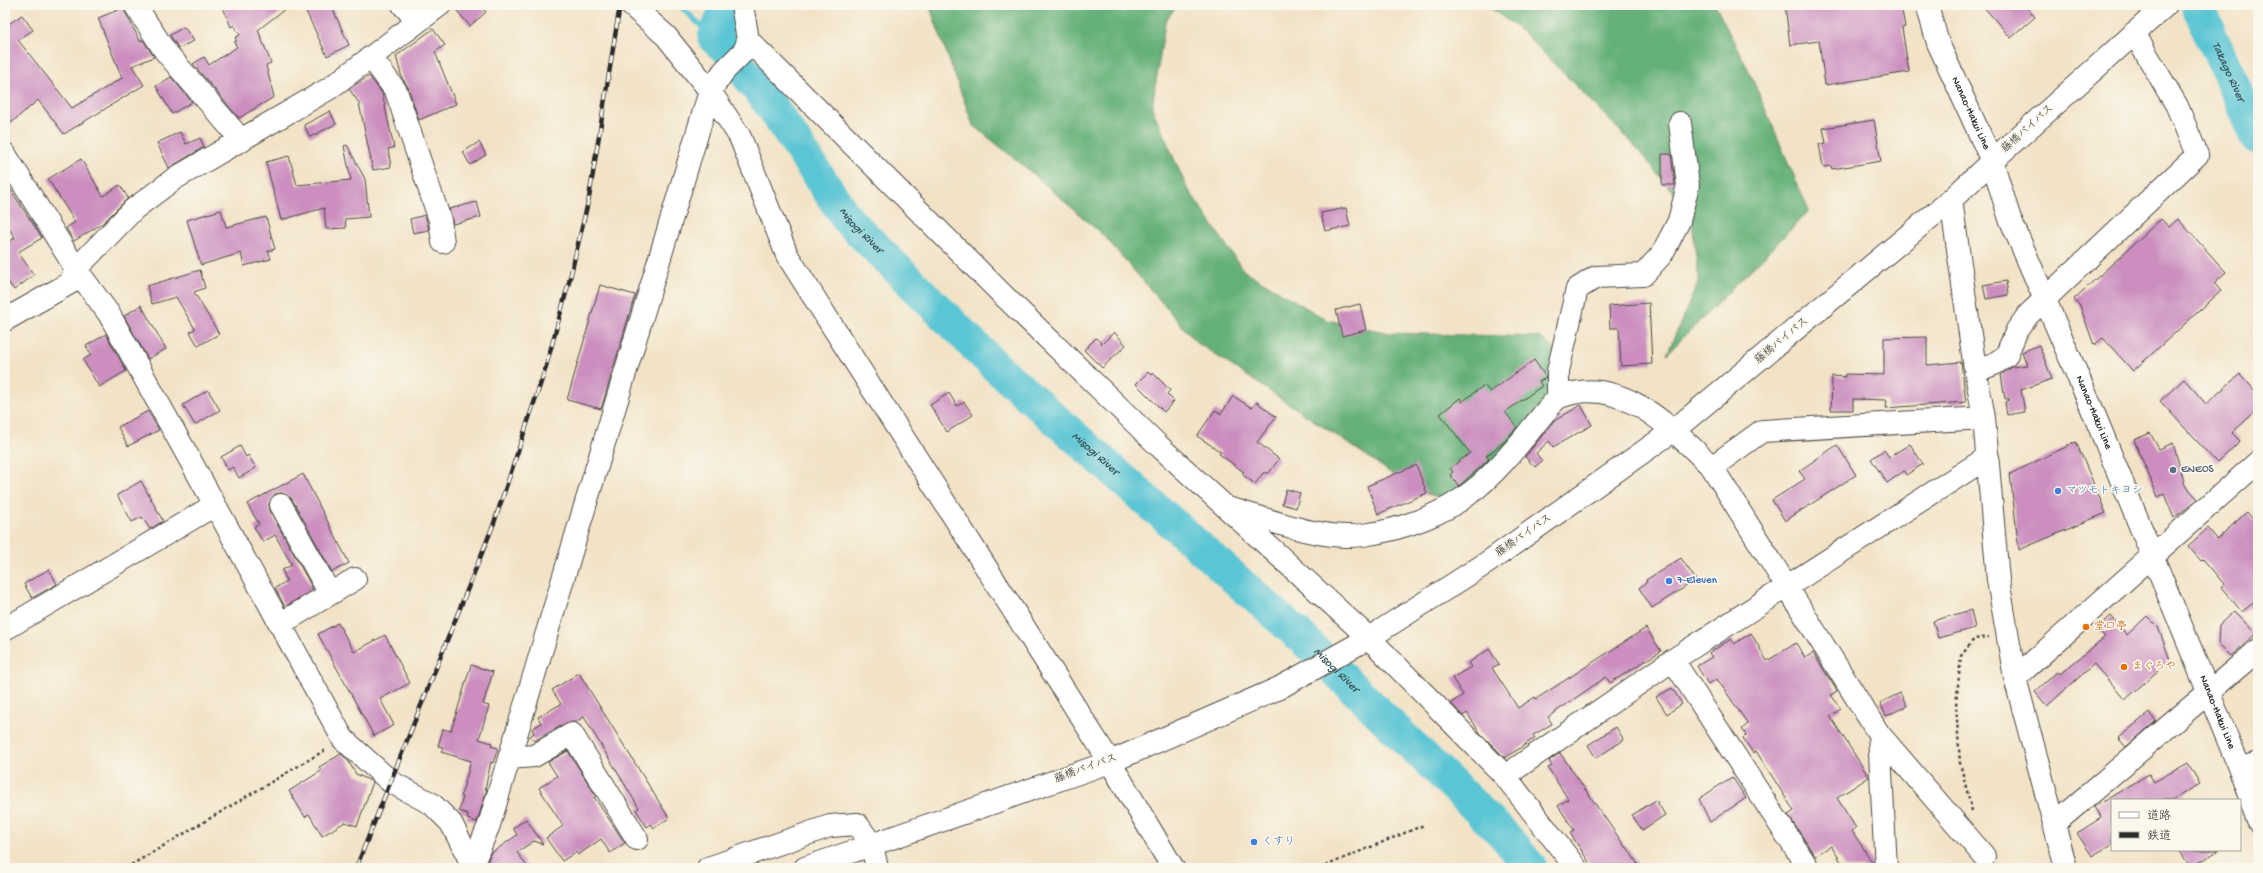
<svg xmlns="http://www.w3.org/2000/svg" width="2263" height="873" font-family="'Gochi Hand','Klee One',sans-serif">
<rect width="100%" height="100%" fill="#fbf7ec"/>
<filter id="ink" filterUnits="userSpaceOnUse"><feTurbulence type="fractalNoise" baseFrequency=".025" numOctaves="2"/><feDisplacementMap in="SourceGraphic" scale="8" xChannelSelector="R" yChannelSelector="G"/><feConvolveMatrix kernelMatrix="1 2 1 2 8 2 1 2 1" color-interpolation-filters="sRGB"/></filter>
<filter id="wash" filterUnits="userSpaceOnUse"><feTurbulence type="fractalNoise" baseFrequency=".012" numOctaves="4" result="noise"/><feDisplacementMap in="SourceGraphic" scale="16" xChannelSelector="R" yChannelSelector="G"/><feGaussianBlur stdDeviation="0.9" result="paint"/><feColorMatrix in="noise" values="0 0 0 0 0 0 0 0 0 0 0 0 0 0 0 0 0 1.4 0 .05"/><feComposite in="paint" operator="in"/></filter>
<g filter="url(#wash)">
<rect width="100%" height="100%" fill="#f2e3c7"/>
<path fill="#65b079" stroke="#486e52" d="M929,5H1177L1165,22L1152,108L1186,186L1243,270L1327,320L1390,333L1539,337L1562,355L1558,385L1513,460L1445,499L1413,490L1373,460L1196,342L1104,236L1025,167L973,125Z
M1487,5H1715L1749,71L1809,211L1667,354L1699,280L1691,214L1632,143L1525,34Z"/>
<g fill="none" stroke-linecap="round" stroke-linejoin="round">
<path stroke="#5ac5d4" stroke-width="5.5" d="M679,5L714,38"/>
<g stroke="#5ac5d4" stroke-width="33">
<path id="s1" d="M725,5L724,13L714,38L728,50L774,110L848,220L995,366L1302,638L1505,836L1531,868"/>
<path id="s2" d="M2197,5L2258,139"/>
</g>
</g>
<g id="blocks">
<path fill="#cb8ebf" d="M222,5H290L258,30L271,63L266,65L274,97L239,118L193,64L204,57L209,65L237,47L234,42L237,41L235,38L240,35L234,25L231,27Z
M303,5H331L349,45L327,56Z
M452,5H479L486,12L470,26Z
M1785,5H1901L1905,27L1902,28L1909,72L1825,85L1819,41L1790,45Z
M1982,5H2024L2035,17L2011,38Z
M123,8L140,41L143,40L154,57L132,66L144,85L64,134L38,100L5,128V22L7,25L22,15L33,30L18,40L72,108L122,78L98,18Z
M184,27L194,41L178,48L170,35Z
M433,29L445,45L435,52L456,104L419,120L408,87L402,78L396,56Z
M369,76L382,93L394,148L388,149L391,167L373,170L359,103L349,89Z
M171,77L192,102L172,114L156,86Z
M330,111L336,124L310,137L304,125Z
M1874,120L1881,161L1832,169L1831,166L1823,167L1819,144L1826,143L1823,128Z
M180,132L186,144L200,138L204,147L169,168L157,143Z
M479,142L486,155L470,165L463,152Z
M347,145L365,179L369,217L345,219L346,228L326,229L324,208L281,220L266,162L289,156L297,185L351,180L344,146Z
M1662,154H1671L1675,185H1662Z
M81,159L103,196L120,185L128,198L103,223L74,241L66,228L75,222L48,179Z
M5,181L42,238L18,252L34,275L14,290L5,277V234L10,241L15,238L5,222Z
M477,202L481,217L453,224L449,209Z
M1346,208L1350,226L1325,231L1321,213Z
M221,210L226,227L266,217L275,249L268,251L271,259L244,266L241,253L201,265L187,220Z
M425,215L429,230L413,233L410,219Z
M2161,219L2169,227L2178,219L2226,272L2214,283L2221,291L2133,371L2103,338L2094,345L2080,306L2074,299Z
M200,270L205,288L194,292L219,334L198,346L190,332L195,329L176,297L152,304L147,286Z
M2006,281L2008,295L1986,299L1983,285Z
M600,285L635,295L601,409L567,400Z
M1649,303L1652,364L1621,366L1619,328H1610L1609,306Z
M1360,304L1366,330L1342,336L1336,310Z
M141,305L166,349L148,359L124,316Z
M1114,332L1126,345L1102,368L1084,350L1096,338L1102,344Z
M106,334L126,371L99,387L83,360L91,355L86,346Z
M1927,337V365L1961,362L1966,402L1886,408L1887,400L1853,399V410H1831L1832,376L1845,377V374L1884,375V338Z
M2039,345L2052,379L2021,390L2025,412L2007,415L2005,402L2010,399H2005L2001,375L2012,367L2027,365L2022,352Z
M1534,360L1546,377L1539,382L1542,386L1505,412L1517,427L1505,441L1486,456L1489,459L1485,463L1459,486L1450,475L1453,472L1450,468L1470,453L1440,414L1460,398L1462,402L1484,385L1490,392Z
M1148,372L1151,375L1153,373L1170,390L1167,394L1174,401L1164,412L1136,384Z
M2240,374L2258,394V409L2232,433L2240,441L2217,463L2160,401L2184,379L2206,404Z
M208,390L220,410L195,425L183,405Z
M949,393L957,406L964,402L973,415L947,432L930,405Z
M1233,396L1252,408L1257,402L1276,417L1257,442L1279,459L1269,473H1263L1255,484L1242,474L1244,472L1219,454L1221,452L1197,436L1215,410L1221,414Z
M1581,405L1592,425L1553,447L1549,441L1536,453L1542,461L1535,467L1525,457L1554,421Z
M148,411L159,430L128,446L118,427Z
M2150,433L2159,449L2173,443L2185,485L2198,499L2174,518L2164,494L2158,497L2134,440Z
M2076,442L2106,513L2019,550L2010,474Z
M1910,444L1923,464L1906,475L1904,471L1887,483L1871,459L1884,450L1889,457Z
M1837,445L1856,475L1785,521L1772,500L1805,479L1799,471Z
M240,446L246,457L248,455L256,468L239,478L233,467L228,470L221,457Z
M1416,465L1427,493L1378,514L1367,486Z
M303,474L349,563L332,572L292,499L282,493L275,494L269,504L270,511L313,589L285,607L275,588L287,581L282,570L292,565L275,535L263,542L254,527L259,524L247,504Z
M141,481L163,521L150,529L142,517L132,522L117,495Z
M1286,489L1300,493L1296,508L1282,504Z
M2247,512L2258,525V599L2242,612L2221,587L2224,584L2203,559L2201,561L2188,546L2208,528L2217,539Z
M1681,558L1696,580L1652,608L1639,588L1647,582L1646,580Z
M49,569L57,584L32,598L24,584Z
M1971,610L1975,628L1938,638L1933,621Z
M2234,611L2256,634L2231,656L2218,643L2219,625Z
M2111,616L2127,635L2147,616L2158,627L2170,660L2125,700L2094,664L2047,706L2035,692L2058,671L2060,674L2105,637L2097,628Z
M338,623L354,652L385,635L410,683L380,699L394,725L374,736L318,634Z
M1646,628L1661,651L1610,683L1606,677L1548,717L1552,724L1533,735L1535,738L1505,758L1481,734L1467,713L1463,716L1451,703L1463,695L1452,678L1471,667L1468,663L1489,649L1499,664L1492,668L1518,708L1535,697L1536,699Z
M1751,633L1767,661L1796,643L1805,658L1813,653L1837,691L1831,695L1841,709L1830,716L1869,777L1837,798L1856,828L1852,831L1873,863V868H1845L1831,846L1815,856L1788,815L1794,811L1756,751L1753,753L1743,738L1746,735L1742,729L1748,724L1717,679L1708,684L1697,666L1712,657L1709,653L1731,639L1734,644Z
M471,665L493,672L483,704L489,706L479,739L492,743L491,746L498,748L493,763L491,762L485,789H487L477,822L467,819L468,814L459,811L463,797L461,796L471,761L441,752L443,747L438,746L443,729L451,731Z
M579,673L669,818L654,828L651,824L647,827L636,810L639,808L584,717L575,722L566,723L534,741L530,736L534,733L532,729L541,723L538,717L561,704L552,690Z
M1672,688L1682,704L1667,714L1656,697Z
M1900,693L1907,706L1886,716L1880,703Z
M2149,713L2156,721L2126,747L2118,738Z
M1616,727L1624,740L1596,758L1588,745Z
M568,751L596,796L594,797L625,843L610,853L601,839L578,855L576,852L562,861L546,838L563,826L539,788L557,776L548,762Z
M1560,753L1626,848L1627,847L1640,868H1593L1570,833L1574,830L1558,806L1568,799L1548,768L1552,765L1549,761Z
M341,754L347,759L356,774L373,782L357,826L345,822L322,836L309,814L305,817L289,791L321,771L319,767Z
M2188,763L2200,784L2172,800H2112V844L2092,856L2077,833L2101,818L2094,807L2149,774L2154,782Z
M1732,777L1746,798L1710,822L1699,799Z
M1656,800L1665,815L1642,830L1632,815Z
M526,819L543,844L534,841L517,852L528,868H504L501,863L493,868H486L490,854L517,835L513,828Z
M2179,850H2219L2191,868Z"/>
</g>
</g>
<g filter="url(#ink)">
<use href="#blocks" fill-opacity="0" stroke="#494742" stroke-width="1"/>
<g fill="none" stroke-linecap="round" stroke-linejoin="round">
<defs>
<path id="minor" d="M135,5L165,51L242,141
M403,5L418,21
M631,5L666,36L710,91L740,137L787,255L1110,762L1173,868
M748,40L1003,295L1159,446L1369,638L1505,776L1576,868
M371,57L396,91L440,220L443,242
M5,154L76,269L109,314L215,505L343,739L391,782L432,804L451,823L474,868
M1951,200L1974,362L1984,418L1998,580L2015,678L2066,868
M5,320L70,283L76,269L134,209L174,179L330,88L440,5
M1976,371L1994,364L2006,356L2017,330L2028,315L2197,155L2177,106L2134,33
M1558,398V371L1577,289L1596,277L1643,275L1662,254L1679,221L1688,185L1680,123
M1712,467L1879,734L1984,856
M281,505L330,594
M1228,508C1268,519 1322,541 1363,535C1401,530 1445,514 1474,490C1493,475 1509,456 1524,438C1531,430 1553,400 1560,397C1621,373 1672,429 1712,467L1762,431L1984,418
M280,624L355,579
M5,629L215,505
M1673,660L1808,868
M2015,678L2258,462
M1879,734L1886,868
M509,758L534,756L572,734L637,839
M2240,769L2258,763
M1505,776L1673,660L1988,457
M2054,824L2258,650
M473,863L489,825L710,91L724,71L745,50L748,40L742,5
M708,868L830,826L857,824L872,845L877,868"/>
<g id="major">
<path id="s3" d="M1927,5L1938,43L1992,161L2009,216L2092,409L2240,769L2258,821"/>
</g>
<path id="highway" d="M805,868L1110,762L1279,688L1369,638L1488,562L1674,430L1951,200L1992,161L2166,5"/>
</defs>
<use href="#minor" stroke="#494742" stroke-width="24"/>
<use href="#major" stroke="#494742" stroke-width="24"/>
<use href="#highway" stroke="#494742" stroke-width="24"/>
<path stroke="#494742" stroke-width="2.5" stroke-dasharray="3 3" stroke-linecap="butt" d="M1972,811L1960,763L1956,705L1961,656L1974,639L1989,637
M126,868L327,749
M1320,868L1424,825"/>
<use href="#minor" stroke="#fff" stroke-width="22"/>
<use href="#major" stroke="#fff" stroke-width="22"/>
<use href="#highway" stroke="#fff" stroke-width="22"/>
<defs>
<path id="rail" d="M356,868L494,523L545,370L569,282L589,198L620,5"/>
</defs>
<use href="#rail" stroke="#2b2b2b" stroke-width="4.5"/>
<use href="#rail" stroke="#fbf7ec" stroke-width="3" stroke-dasharray="9" stroke-linecap="butt"/>
</g>
</g>
<circle fill="#5c6f8a" stroke="#fbf7ec" stroke-width="1.5" cx="2173" cy="470" r="4"/>
<g fill="#3f7fe0" stroke="#fbf7ec" stroke-width="1.5">
<circle cx="2058" cy="491" r="4"/>
<circle cx="1669" cy="581" r="4"/>
<circle cx="1254" cy="842" r="4"/>
</g>
<g fill="#e8710a" stroke="#fbf7ec" stroke-width="1.5">
<circle cx="2086" cy="627" r="4"/>
<circle cx="2124" cy="667" r="4"/>
</g>
<g text-anchor="middle" dominant-baseline="central" stroke-width="3.5" stroke-linejoin="round" paint-order="stroke">
<g font-size="11" fill="#2b2b2b" stroke="#fbf7ec">
<text stroke="none"><textPath href="#s3" startOffset="117">Nanao-Hakui Line</textPath></text>
<text transform="translate(2028 129) rotate(-42)">藤橋バイパス</text>
<text transform="translate(1782 341) rotate(-40)">藤橋バイパス</text>
<text stroke="none"><textPath href="#s3" startOffset="441">Nanao-Hakui Line</textPath></text>
<text transform="translate(1524 536) rotate(-35)">藤橋バイパス</text>
<text stroke="none"><textPath href="#s3" startOffset="765">Nanao-Hakui Line</textPath></text>
<text transform="translate(1086 769) rotate(-20)">藤橋バイパス</text>
</g>
<g font-size="11" fill="#4e5e75" stroke="#fbf7ec" text-anchor="start">
<text x="2181" y="470">ENEOS</text>
</g>
<g font-size="11" fill="#366cbe" stroke="#fbf7ec" text-anchor="start">
<text x="2066" y="491">マツモトキヨシ</text>
<text x="1677" y="581">7-Eleven</text>
<text x="1262" y="842">くすり</text>
</g>
<g font-size="11" fill="#c56008" stroke="#fbf7ec" text-anchor="start">
<text x="2094" y="627">堂口亭</text>
<text x="2132" y="667">まぐろや</text>
</g>
<g font-size="12" font-style="italic" fill="#39595e" stroke="#fbf7ec">
<text stroke="none"><textPath href="#s2" startOffset="74">Takago River</textPath></text>
<text stroke="none"><textPath href="#s1" startOffset="278">Misogi River</textPath></text>
<text stroke="none"><textPath href="#s1" startOffset="602">Misogi River</textPath></text>
<text stroke="none"><textPath href="#s1" startOffset="926">Misogi River</textPath></text>
</g>
</g>
<rect width="2263" height="873" fill="none" stroke="#fbf7ec" stroke-width="20"/>
<rect x="2111" y="799" width="130" height="52" fill="#fbf7ec" stroke="#a8a59f"/>
<rect x="2119" y="812" width="20" height="6" fill="#ffffff" stroke="#a8a59f"/>
<text x="2147" y="819" font-size="12" fill="#2b2b2b">道路</text>
<rect x="2119" y="832" width="20" height="6" fill="#2b2b2b" stroke="#a8a59f"/>
<text x="2147" y="839" font-size="12" fill="#2b2b2b">鉄道</text>
</svg>
